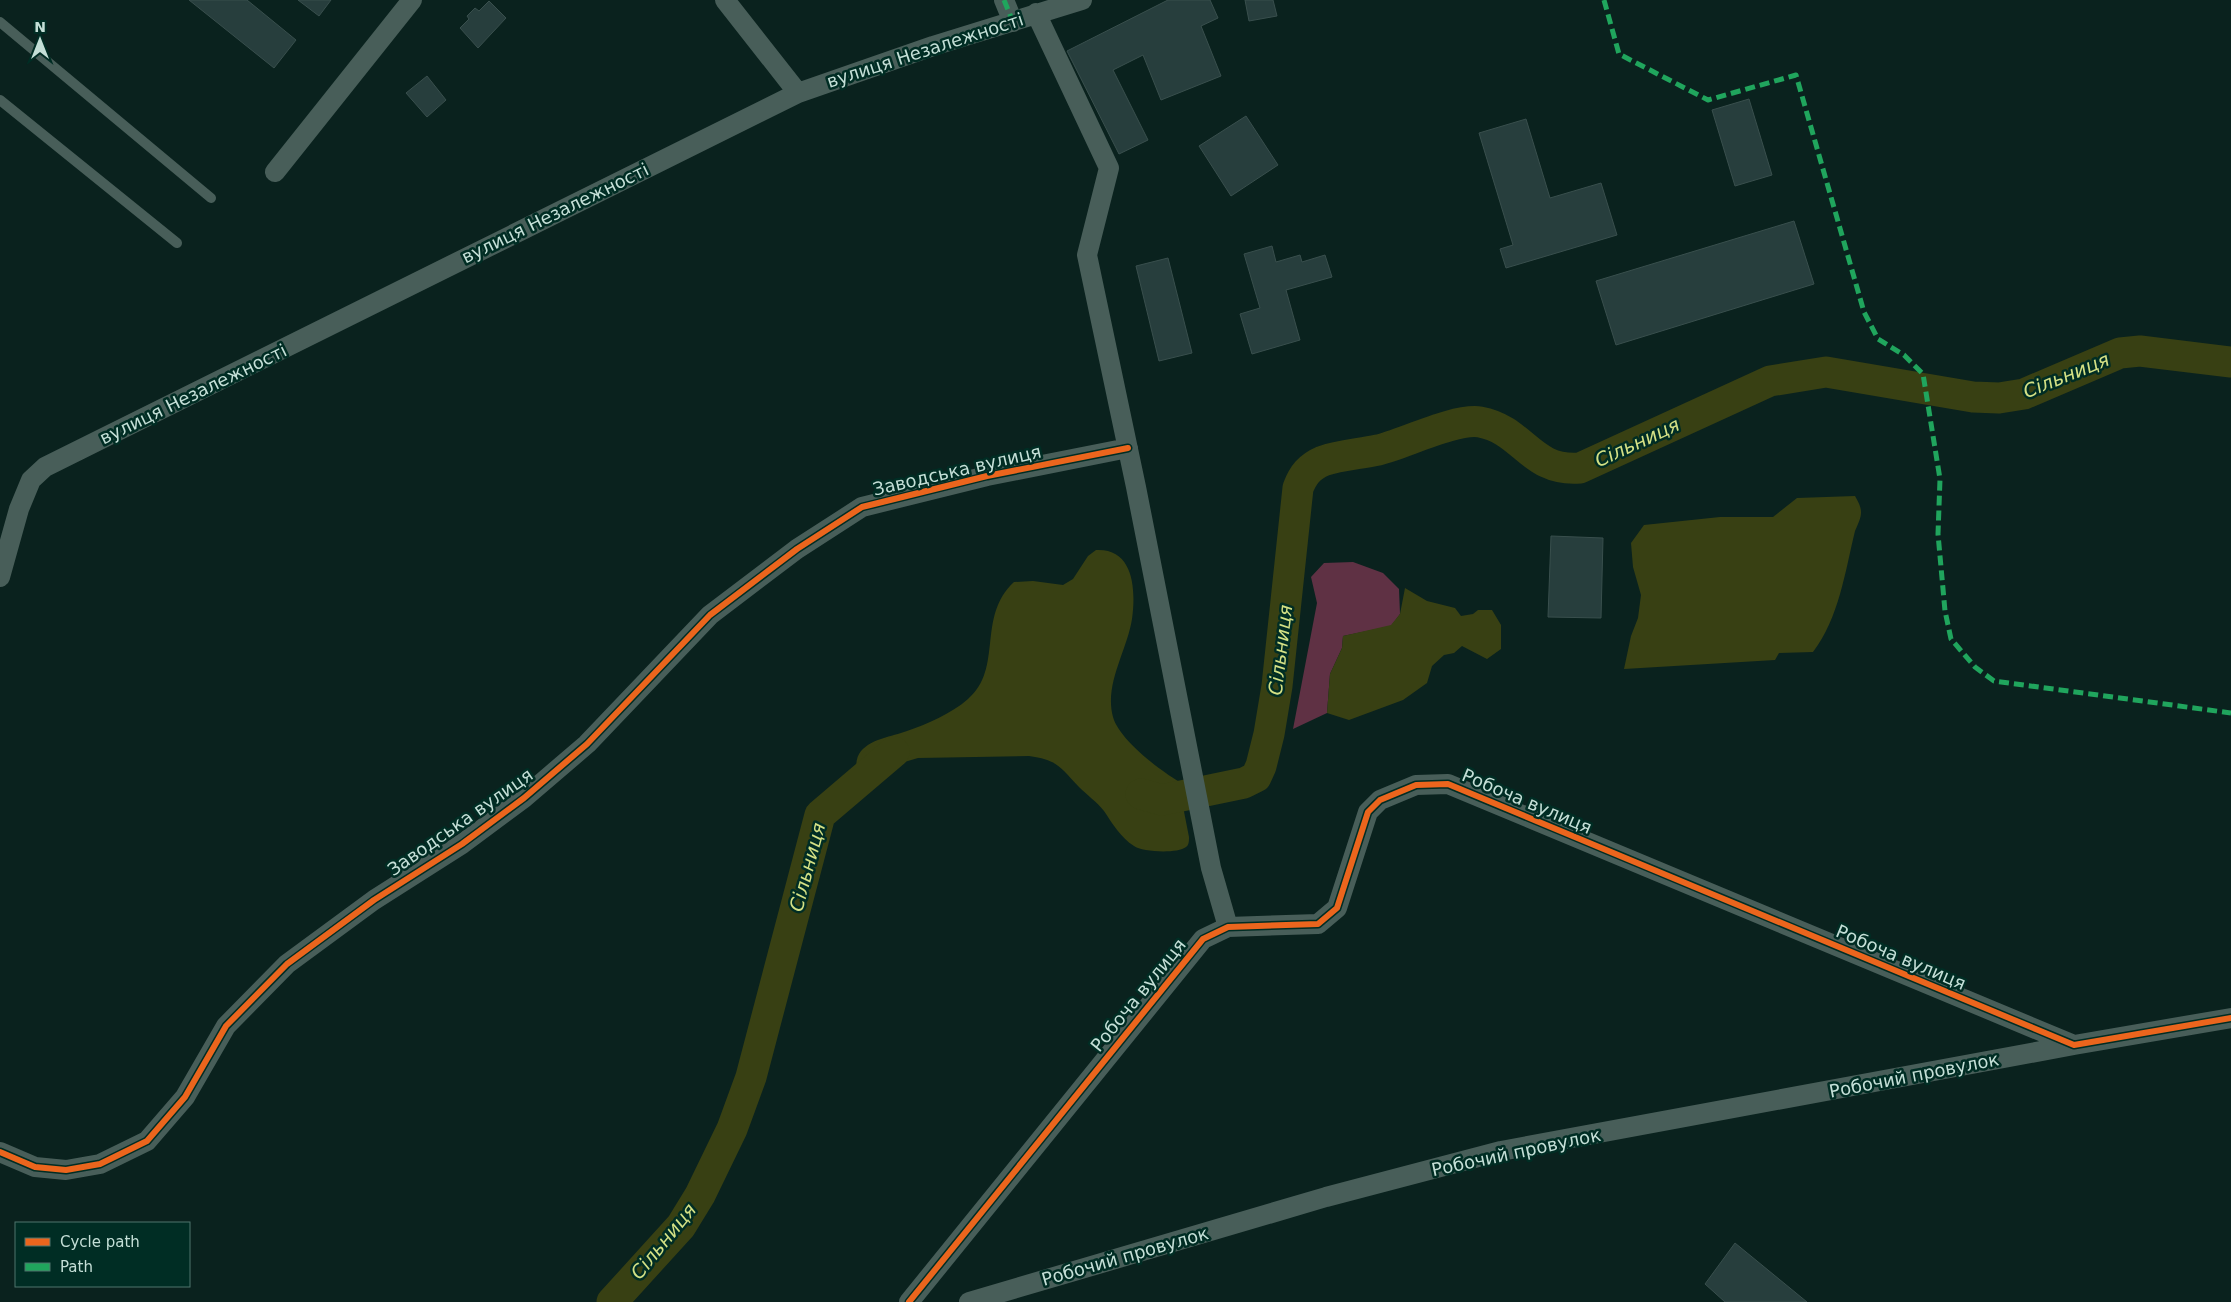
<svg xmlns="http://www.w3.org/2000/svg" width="2231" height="1302" font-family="'DejaVu Sans',sans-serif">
<rect width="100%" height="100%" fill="#0a221e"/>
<path fill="#5f3144" d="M1353,562L1383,573L1399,589L1400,614L1391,626L1343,636L1342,648L1330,674L1327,713L1293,729L1317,603L1311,577L1324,563Z"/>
<path fill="#384013" d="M1855,496C1864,511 1862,515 1855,531C1845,572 1839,618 1813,652L1779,653L1775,660L1624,669L1631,636L1638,618L1641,595L1633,567L1631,543L1644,525L1720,517H1773L1797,498Z
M1096,550C1134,548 1136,590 1132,619C1127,651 1104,684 1113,717C1119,739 1158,769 1178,781L1189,837C1189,841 1189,845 1186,847C1177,854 1142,852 1134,846C1121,838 1112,823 1104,811C1097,802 1087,795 1079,787C1060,767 1058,760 1029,756L918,758L891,766L870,781L864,782L856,773C856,765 856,757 861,751C873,738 891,737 907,731C927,724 951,714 968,699C1004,668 976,617 1014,582L1033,581L1063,585L1073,579L1088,556Z
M1405,588L1427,601L1455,608L1461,616L1473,614L1478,610H1492L1501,625V649L1487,659L1462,646L1454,653L1444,655L1432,666L1427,683L1403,700L1349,720L1327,713L1330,674L1342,648L1343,636L1391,625L1400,614Z"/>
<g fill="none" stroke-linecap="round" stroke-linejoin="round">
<path stroke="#384013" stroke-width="31" d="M1141,794L1162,800L1244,783L1256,777L1261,766L1269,734L1277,686L1298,488C1303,475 1309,467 1323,461C1340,455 1360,454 1378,450C1403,444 1456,418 1480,422C1524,430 1530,472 1580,468L1770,381L1826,372L1973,397L1999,398L2024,394L2120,353L2140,351L2231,362
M612,1302L681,1226L700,1195L732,1129L751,1077L820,815L894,752"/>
</g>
<path fill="#273e3d" stroke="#394f4d" d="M189,0H247L296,40L274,68Z
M298,0H331L319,16Z
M1168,0H1210L1218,18L1201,26L1221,76L1161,100L1143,55L1113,70L1148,140L1119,154L1067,51Z
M1245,0H1273L1277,16L1249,21Z
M489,1L506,18L478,48L460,28L469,19L467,16L475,8L479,11Z
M427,76L446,100L427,117L406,93Z
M1749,99L1772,175L1735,186L1712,110Z
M1246,116L1278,165L1231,196L1199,146Z
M1526,119L1550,198L1601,183L1617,235L1506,268L1500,249L1513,245L1479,133Z
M1794,221L1814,284L1616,345L1596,281Z
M1272,246L1276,262L1300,255L1302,262L1325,255L1332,277L1286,290L1300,340L1252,354L1240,314L1260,308L1244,254Z
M1168,258L1192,353L1159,361L1136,266Z
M1551,536L1603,538L1601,618L1548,617Z
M1735,1243L1807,1302H1725L1705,1284Z"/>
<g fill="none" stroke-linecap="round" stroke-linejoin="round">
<path stroke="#485e59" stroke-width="10" d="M0,22L211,198
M0,100L177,243"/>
<path stroke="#485e59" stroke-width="20" d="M725,0L798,93
M1004,0L1013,22
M1036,13L1109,168L1087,255L1136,487L1211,868L1228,927
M275,172L412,0
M0,577L19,509L31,480L45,467L798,93L933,46L1082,0
M0,1152L35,1167L66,1170L100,1164L147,1141L185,1097L226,1026L287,964L374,900L462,844L524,798L587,744L710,615L797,549L862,507L987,476L1128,448
M909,1302L1203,939L1228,927L1318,924L1337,908L1368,812L1380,800L1416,785L1448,784L2074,1045L2231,1018
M969,1302L1326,1197L1501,1151L2074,1045"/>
<path stroke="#20a55d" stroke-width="5" stroke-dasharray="10 5" stroke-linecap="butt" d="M1004,0L1013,22
M1604,0L1619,54L1708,100L1796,75L1864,312L1878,339L1904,355L1923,374L1940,479L1938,534L1945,611L1951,639L1975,667L1994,681L2231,713"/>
<defs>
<path id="cycleway" d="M0,1152L35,1167L66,1170L100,1164L147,1141L185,1097L226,1026L287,964L374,900L462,844L524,798L587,744L710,615L797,549L862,507L987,476L1128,448
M909,1302L1203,939L1228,927L1318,924L1337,908L1368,812L1380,800L1416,785L1448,784L2074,1045L2231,1018"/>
</defs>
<use href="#cycleway" stroke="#002d24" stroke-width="9"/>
<use href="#cycleway" stroke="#eb651d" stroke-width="6"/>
</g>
<g text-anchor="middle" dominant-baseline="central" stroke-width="5" stroke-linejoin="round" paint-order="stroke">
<g font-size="18" fill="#c4dfd7" stroke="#002d24">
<text transform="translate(925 50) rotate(-18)">вулиця Незалежності</text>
<text transform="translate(555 213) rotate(-26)">вулиця Незалежності</text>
<text transform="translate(193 394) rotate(-26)">вулиця Незалежності</text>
<text transform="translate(957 470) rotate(-13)">Заводська вулиця</text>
<text transform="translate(1527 801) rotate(23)">Робоча вулиця</text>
<text transform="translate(460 822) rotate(-35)">Заводська вулиця</text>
<text transform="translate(1901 957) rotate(23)">Робоча вулиця</text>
<text transform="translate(1138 995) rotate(-51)">Робоча вулиця</text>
<text transform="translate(1914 1075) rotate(-11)">Робочий провулок</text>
<text transform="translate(1516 1152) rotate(-12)">Робочий провулок</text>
<text transform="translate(1125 1256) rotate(-16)">Робочий провулок</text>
</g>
<g font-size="19" font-style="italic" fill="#d4e185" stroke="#002d24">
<text transform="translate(2066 375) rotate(-22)">Сільниця</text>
<text transform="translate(1637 442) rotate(-25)">Сільниця</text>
<text transform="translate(1280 650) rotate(-83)">Сільниця</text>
<text transform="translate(807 867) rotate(-75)">Сільниця</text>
<text transform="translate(663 1241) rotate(-51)">Сільниця</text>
</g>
</g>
<rect x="15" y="1222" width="175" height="65" fill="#002d24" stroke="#4e746c"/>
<rect x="25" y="1238" width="25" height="8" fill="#eb651d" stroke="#4e746c"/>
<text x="60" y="1247" font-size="15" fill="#c4dfd7">Cycle path</text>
<rect x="25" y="1263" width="25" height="8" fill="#20a55d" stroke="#4e746c"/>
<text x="60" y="1272" font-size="15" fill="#c4dfd7">Path</text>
<g transform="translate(40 40)" stroke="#002d24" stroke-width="4" paint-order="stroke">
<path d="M0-4L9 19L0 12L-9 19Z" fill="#c4dfd7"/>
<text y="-8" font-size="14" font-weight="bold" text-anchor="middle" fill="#c4dfd7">N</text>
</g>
</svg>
